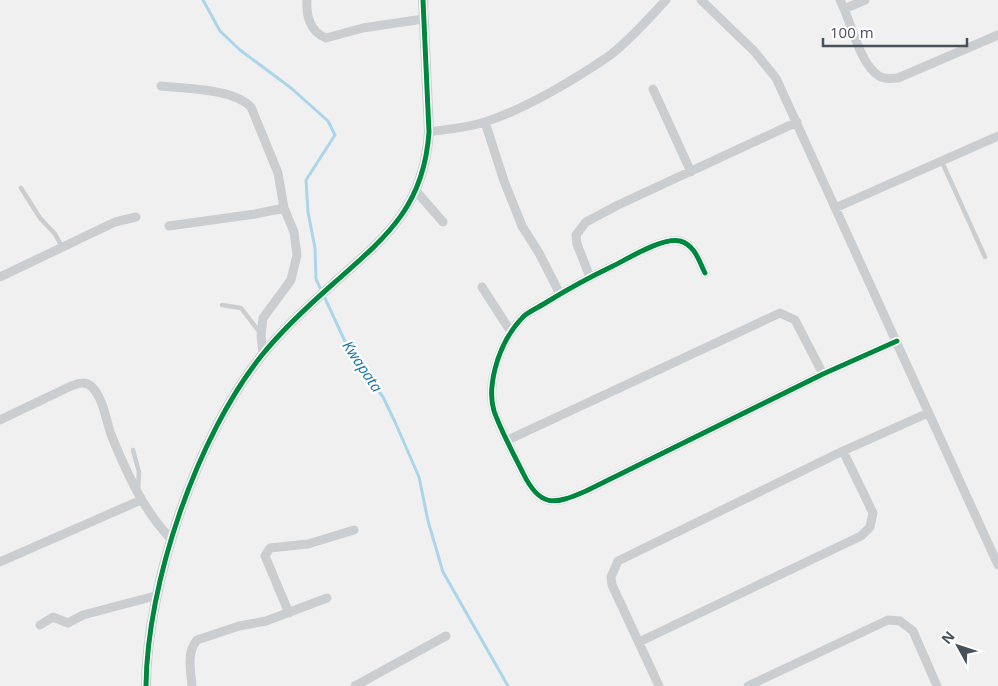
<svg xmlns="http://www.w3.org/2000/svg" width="998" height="686" font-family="'Open Sans',sans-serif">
<rect width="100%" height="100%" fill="#f0f0f0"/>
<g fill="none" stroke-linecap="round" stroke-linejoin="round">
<path stroke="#abd5eb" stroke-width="3" d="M203,0L220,31L240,50L291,88L328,121L335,135L306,180L308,212L315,248L316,279L349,350L383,397L395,422L419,477L428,521L443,572L508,686"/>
<path stroke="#cbced1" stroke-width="4.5" d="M942,162L985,257
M21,188L40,218L55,234L62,247
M222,305L241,308L261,334
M133,450L139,472L138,491"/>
<path stroke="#cbced1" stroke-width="9" d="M307,0C306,15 310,32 326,38L363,28L423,19
M701,0L754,51L776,78L998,565
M840,0C851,20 859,64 879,76C885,80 891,78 898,78L998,35
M844,9L865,0
M161,86C186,89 233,88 251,107L278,173L284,208L294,232L297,255L291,280L263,318L261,335L263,354
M653,89L691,172
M485,122L504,181L522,226L539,253L560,294
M429,132C447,129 467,128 485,122C525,109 574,80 609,56C630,40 648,19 666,0
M416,191L443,222
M835,208L998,136
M169,226L255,214L284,208
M705,273C699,261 695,245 680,241C663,237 629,258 613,266C590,277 568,289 547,302C539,307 530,311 524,316C509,331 500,349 495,369C492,381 490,398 494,411C501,431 513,453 523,473C540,508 554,505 586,491L823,374L897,341
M0,277L115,222L136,217
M590,277L577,244L576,235L586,222L618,205L797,122
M482,287L511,332
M0,420L71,386C79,383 86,381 92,387C104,399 106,422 112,437C127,473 143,510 171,539
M508,440L780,313L795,320L823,374
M0,562L141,500
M289,613L265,556L270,548L308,544L354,530
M40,625L53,617L68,623L83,615L155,596
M639,642L861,536L870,527L873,513L843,451
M192,686C191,671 186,653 197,640L239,626L266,621L327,598
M355,686L446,636
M659,686L612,585L611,577L618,561L843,451L928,413
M748,686L888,620L900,621L913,631L937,686"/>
<path stroke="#cbced1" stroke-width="10" d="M146,686C147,583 197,436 262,355C283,329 309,305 334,283C386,237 424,207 429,132L423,0"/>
<defs>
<path id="cycleway" d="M705,273C699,261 695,245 680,241C663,237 629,258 613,266C590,277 568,289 547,302C539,307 530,311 524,316C509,331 500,349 495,369C492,381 490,398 494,411C501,431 513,453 523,473C540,508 554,505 586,491L823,374L897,341
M146,686C147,583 197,436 262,355C283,329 309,305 334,283C386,237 424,207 429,132L423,0"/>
</defs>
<use href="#cycleway" stroke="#fff" stroke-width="8"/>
<use href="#cycleway" stroke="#00873e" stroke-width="5"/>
</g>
<g text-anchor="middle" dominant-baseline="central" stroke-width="4.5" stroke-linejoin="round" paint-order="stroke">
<g font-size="15" font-style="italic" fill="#1073a6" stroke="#fff">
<text transform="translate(363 366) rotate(56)">Kwapata</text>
</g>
</g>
<g transform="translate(958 646) rotate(310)" stroke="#ffffff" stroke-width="4" paint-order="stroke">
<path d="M0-4L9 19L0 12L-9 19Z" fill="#48505c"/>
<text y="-8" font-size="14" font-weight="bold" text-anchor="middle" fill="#48505c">N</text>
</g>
<path d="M823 38v8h144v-8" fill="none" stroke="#48505c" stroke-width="2.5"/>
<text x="830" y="38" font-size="15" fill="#48505c" stroke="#ffffff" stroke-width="4" paint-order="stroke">100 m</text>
</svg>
